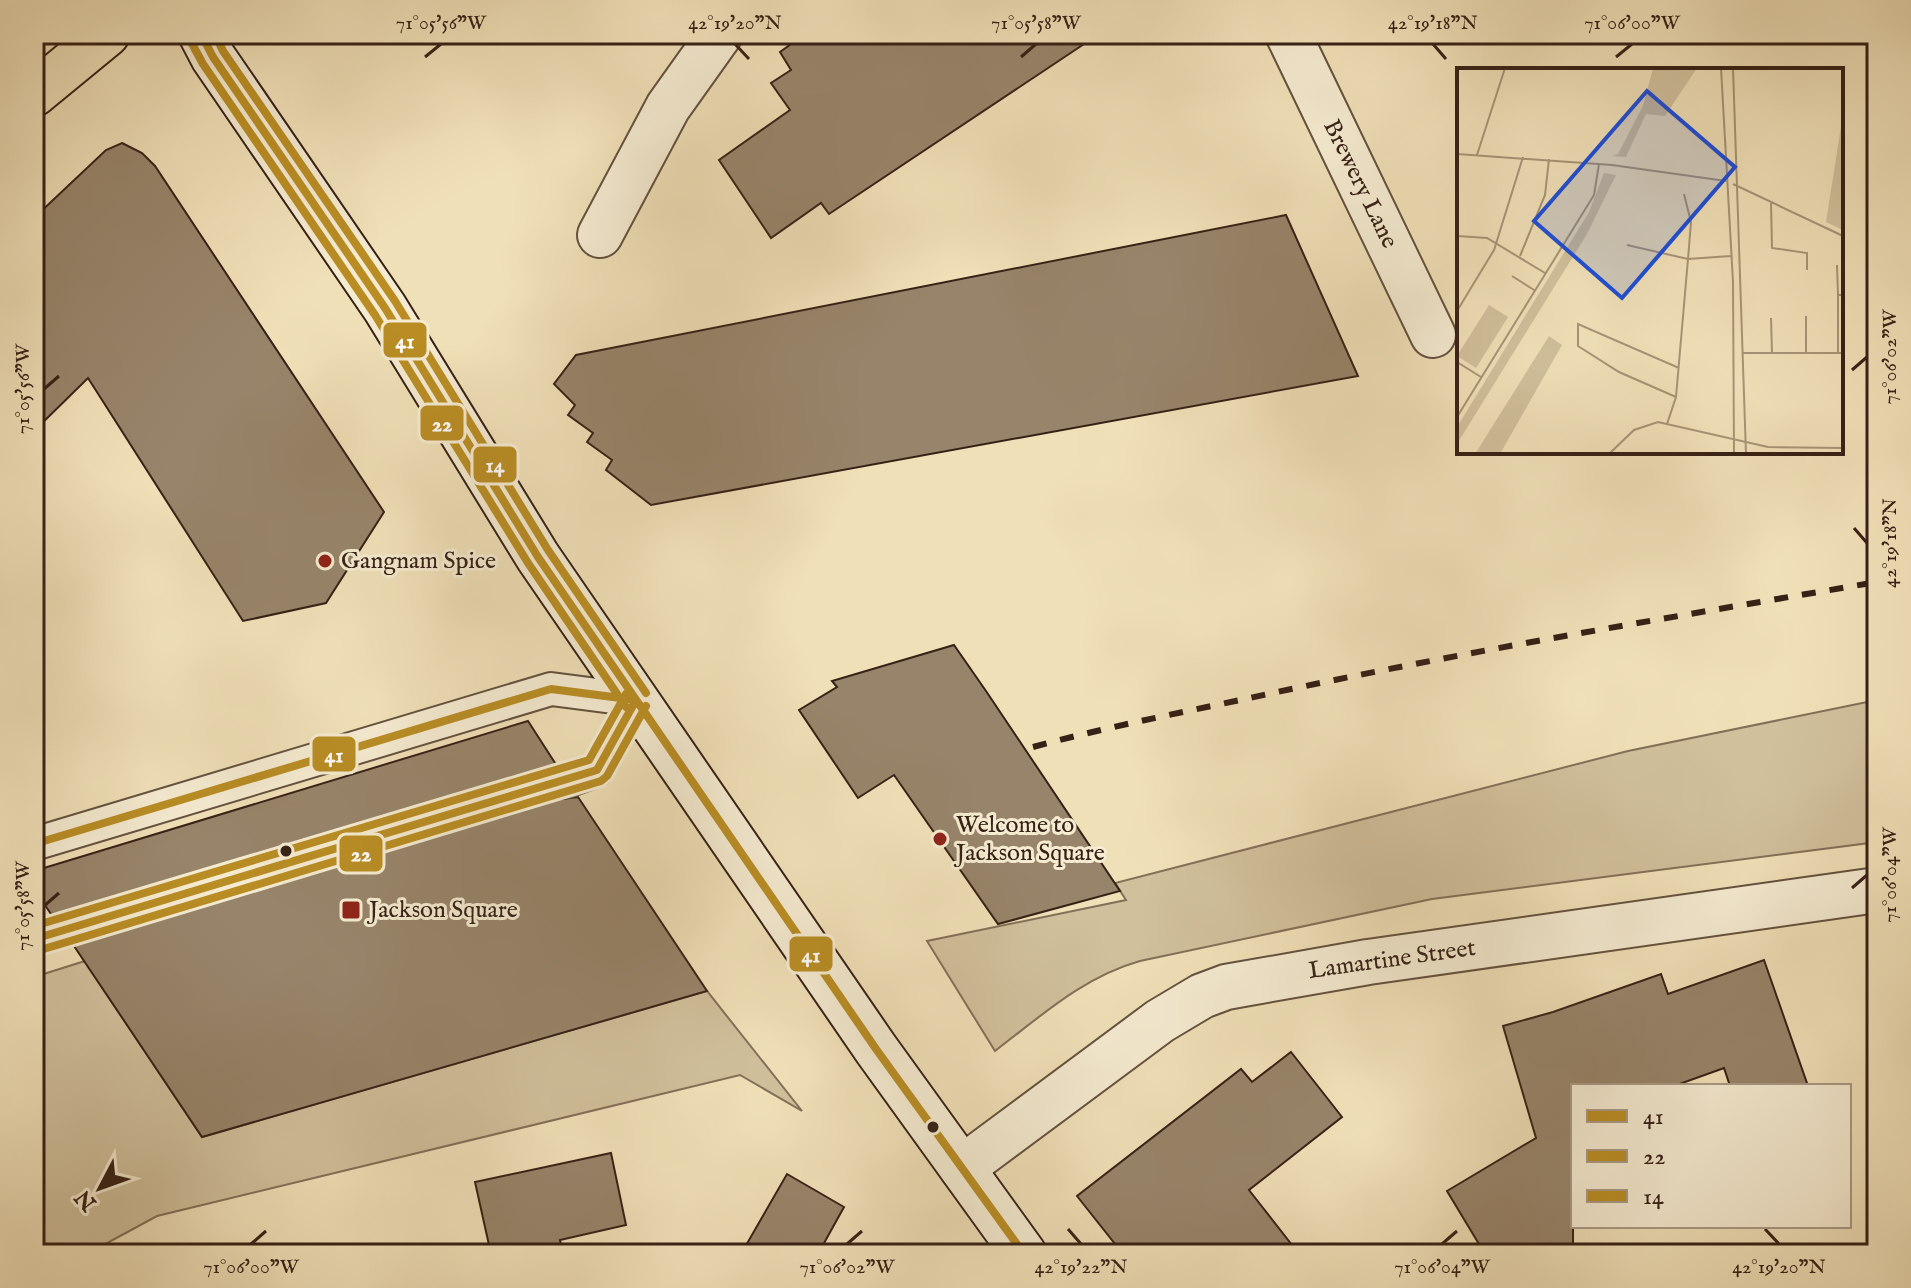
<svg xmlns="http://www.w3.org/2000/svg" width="1911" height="1288" font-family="'IM FELL English',serif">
<rect width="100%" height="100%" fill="#f0e0b8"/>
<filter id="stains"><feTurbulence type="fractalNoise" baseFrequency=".0025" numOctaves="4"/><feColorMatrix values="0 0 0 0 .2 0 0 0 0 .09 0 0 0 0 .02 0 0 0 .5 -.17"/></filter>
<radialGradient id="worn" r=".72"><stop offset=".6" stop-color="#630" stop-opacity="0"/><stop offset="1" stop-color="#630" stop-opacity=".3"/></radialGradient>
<path fill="#d0c09c" stroke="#837059" stroke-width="2" d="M1877,700V842L1432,899L1140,961C1083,977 1041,1016 995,1051L927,941L1126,900L1115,883L1628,751Z
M85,961L202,1137L707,991L802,1111L740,1075L157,1216L87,1254H34V977Z"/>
<path fill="#97846a" stroke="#362116" stroke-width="2" d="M805,34H1099L829,214L821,203L771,238L719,160L790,110L771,83L791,70L780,52Z
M122,143L142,153L155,166L384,512L326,603L243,621L88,378L34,431V218L106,150Z
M1286,215L1358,376L651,505L606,470L612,460L587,442L593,433L568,415L575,405L554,384L576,355Z
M954,645L986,691L1120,891L998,924L894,775L858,798L799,710L837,687L832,681Z
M528,721L557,766L549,777L550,788L555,796L563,799L578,797L707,991L202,1137L74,946L81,935V925L77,918L67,913L51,914L34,889V871Z
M1764,960L1808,1086H1730L1724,1068L1674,1086H1573V1254H1485L1447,1191L1536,1138L1503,1026L1553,1012L1661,974L1668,994Z
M1291,1052L1342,1117L1249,1190L1299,1254H1123L1077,1196L1241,1069L1252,1082Z
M611,1153L626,1225L560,1240L563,1254H491L475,1182Z
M787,1174L844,1207L818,1254H741Z"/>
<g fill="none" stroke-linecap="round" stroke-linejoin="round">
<defs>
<path id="service" d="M34,844L551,689L636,700L597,770L567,781
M34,939L63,931"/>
<path id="minor" d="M1288,34L1433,335
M600,235L668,107L720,34"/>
<path id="tertiary" d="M962,1168L1160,1021L1202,996L1226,987L1368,962L1877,890"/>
<path id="secondary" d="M201,34L213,57L385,308L538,557L876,1049L1024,1254"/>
<path id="primary" d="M34,94L107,34"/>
</defs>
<use href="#service" stroke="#64513e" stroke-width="36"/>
<use href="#minor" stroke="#64513e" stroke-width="48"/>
<use href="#tertiary" stroke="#64513e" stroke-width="48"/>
<use href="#secondary" stroke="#362116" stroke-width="48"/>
<use href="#primary" stroke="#362116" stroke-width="48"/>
<use href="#service" stroke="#f5ebd1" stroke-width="32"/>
<use href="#minor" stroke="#f5ebd1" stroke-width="44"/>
<use href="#tertiary" stroke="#f5ebd1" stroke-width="44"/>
<use href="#secondary" stroke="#f5ebd1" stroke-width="44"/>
<use href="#primary" stroke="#f0e0b8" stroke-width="44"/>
<path stroke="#362116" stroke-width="6" stroke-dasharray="14 14" stroke-linecap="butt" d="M1033,747C1103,728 1174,714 1245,699C1455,653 1666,618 1877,582"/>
<defs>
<path id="bus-1" d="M201,34L213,57L385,308L538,557L876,1049L1024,1254
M34,844L551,689L636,700
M34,939L597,770L636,700"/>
<path id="bus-2" d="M190,40L203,64L375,315L528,563L626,707
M37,951L601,781L607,776L646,706"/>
<path id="bus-3" d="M215,34L223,51L395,301L548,550L646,693
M34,926L589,760L626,694"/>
</defs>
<use href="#bus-1" stroke="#f5ebd1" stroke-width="14"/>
<use href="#bus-2" stroke="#f5ebd1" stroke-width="14"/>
<use href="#bus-3" stroke="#f5ebd1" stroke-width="14"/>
<use href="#bus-1" stroke="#b98d24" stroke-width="8"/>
<use href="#bus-2" stroke="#b98d24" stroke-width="8"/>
<use href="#bus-3" stroke="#b98d24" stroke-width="8"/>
</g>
<path fill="none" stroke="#362116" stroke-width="3" d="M735,44L749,59M1433,44L1446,59M425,57L441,44M1021,57L1036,44M1616,57L1632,44M1852,370L1867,357M44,389L59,376M1854,528L1867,543M1852,888L1867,875M44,906L59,893M1068,1229L1081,1244M1765,1229L1779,1244M251,1244L266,1231M847,1244L862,1231M1442,1244L1457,1231"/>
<g fill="#8f2418" stroke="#f5ebd1" stroke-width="3">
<circle cx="325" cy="561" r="8"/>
<circle cx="940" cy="839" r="8"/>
<rect x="341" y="900" width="20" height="20" rx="4"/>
</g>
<g fill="#362116" stroke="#f5ebd1" stroke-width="3">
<circle cx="286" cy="851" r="7"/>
<circle cx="933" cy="1127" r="7"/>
</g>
<g text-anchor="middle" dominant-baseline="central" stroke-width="6" stroke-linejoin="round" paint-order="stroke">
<g font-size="24" fill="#362116" stroke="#f5ebd1">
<text transform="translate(1360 184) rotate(64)">Brewery Lane</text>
<text transform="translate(1392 960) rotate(-8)">Lamartine Street</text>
</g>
<g font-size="24" fill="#362116" stroke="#f5ebd1" text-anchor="start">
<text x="341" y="561">Gangnam Spice</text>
<text x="956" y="825">Welcome to<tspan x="956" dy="28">Jackson Square</tspan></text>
<text x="369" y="910">Jackson Square</text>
</g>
</g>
<g transform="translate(1457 68)">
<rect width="386" height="386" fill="#f0e0b8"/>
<path d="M196,0H240L208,48L189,46L169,89L155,88L161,86L186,38ZM386,46V162L369,154ZM147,105L159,107L130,166L0,376V359L132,144ZM32,237L51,249L19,300L0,288ZM92,268L105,277L43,386H18Z" fill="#d0c09c"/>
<path fill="none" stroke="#a69477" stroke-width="2" d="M264,0L276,214L277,386M276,0L289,386M0,86L155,97L269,113M20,87L48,0M276,116L386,168M314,135L315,180L350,185V202M0,168L30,170L88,205M170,177L231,191L234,154L227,126M63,188L88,127L92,91M380,197L381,227M55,208L77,222M0,243L37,182L66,89M349,248V285M314,250L315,285M286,285H386M381,285V227H386M0,294L24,309M219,329L162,304L121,278V256L222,300M0,349L137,127L142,96M210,356L219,329L231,191L274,188M152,386L177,362L201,354L311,379L386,380"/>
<path fill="#1d4ed8" fill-opacity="0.15" stroke="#1d4ed8" stroke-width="4" d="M190,23L278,99L165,230L77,153Z"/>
<rect width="386" height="386" fill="none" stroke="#362116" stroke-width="4"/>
</g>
<g stroke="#f5ebd1" stroke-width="3">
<rect x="382" y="321" width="46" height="38" rx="8" fill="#b98d24"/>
<rect x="419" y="404" width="46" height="38" rx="8" fill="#b98d24"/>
<rect x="472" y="445" width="46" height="39" rx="8" fill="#b98d24"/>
<rect x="311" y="735" width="46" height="38" rx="8" fill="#b98d24"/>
<rect x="338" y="834" width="46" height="39" rx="8" fill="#b98d24"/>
<rect x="788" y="935" width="46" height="38" rx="8" fill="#b98d24"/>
</g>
<g font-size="22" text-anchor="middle" font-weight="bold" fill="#fff">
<text x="405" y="348">41</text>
<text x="442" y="431">22</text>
<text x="495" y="472">14</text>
<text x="334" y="762">41</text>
<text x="361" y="861">22</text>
<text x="811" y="962">41</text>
</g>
<rect width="1911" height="1288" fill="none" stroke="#f0e0b8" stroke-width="88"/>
<rect x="1571" y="1084" width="280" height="144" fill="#f5ebd1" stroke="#a99a86" stroke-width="2"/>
<rect x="1587" y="1110" width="40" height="12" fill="#b98d24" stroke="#a99a86" stroke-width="2"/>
<text x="1643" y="1124" font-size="24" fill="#362116">41</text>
<rect x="1587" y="1150" width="40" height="12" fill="#b98d24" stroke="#a99a86" stroke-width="2"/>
<text x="1643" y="1164" font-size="24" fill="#362116">22</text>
<rect x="1587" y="1190" width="40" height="12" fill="#b98d24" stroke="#a99a86" stroke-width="2"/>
<text x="1643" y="1204" font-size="24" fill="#362116">14</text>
<g transform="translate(100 1188) rotate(229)" stroke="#f5ebd1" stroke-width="6" paint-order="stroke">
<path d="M0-6L14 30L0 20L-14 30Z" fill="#362116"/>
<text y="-12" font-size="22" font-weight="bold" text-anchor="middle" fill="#362116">N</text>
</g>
<rect x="44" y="44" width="1823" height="1200" fill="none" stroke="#362116" stroke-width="3"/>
<g font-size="20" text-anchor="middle" fill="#362116">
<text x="441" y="29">71°05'56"W</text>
<text x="735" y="29">42°19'20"N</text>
<text x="1036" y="29">71°05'58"W</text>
<text x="1433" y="29">42°19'18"N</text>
<text x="1632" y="29">71°06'00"W</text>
<text transform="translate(1889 357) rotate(-90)" y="7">71°06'02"W</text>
<text transform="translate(22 389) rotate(-90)" y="7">71°05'56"W</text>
<text transform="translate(1889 543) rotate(-90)" y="7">42°19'18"N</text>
<text transform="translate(1889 875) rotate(-90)" y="7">71°06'04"W</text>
<text transform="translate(22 906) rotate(-90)" y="7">71°05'58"W</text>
<text x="251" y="1273">71°06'00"W</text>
<text x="847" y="1273">71°06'02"W</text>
<text x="1081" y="1273">42°19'22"N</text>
<text x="1442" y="1273">71°06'04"W</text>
<text x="1779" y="1273">42°19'20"N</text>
</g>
<rect width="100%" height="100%" filter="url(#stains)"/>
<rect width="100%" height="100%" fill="url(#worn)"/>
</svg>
